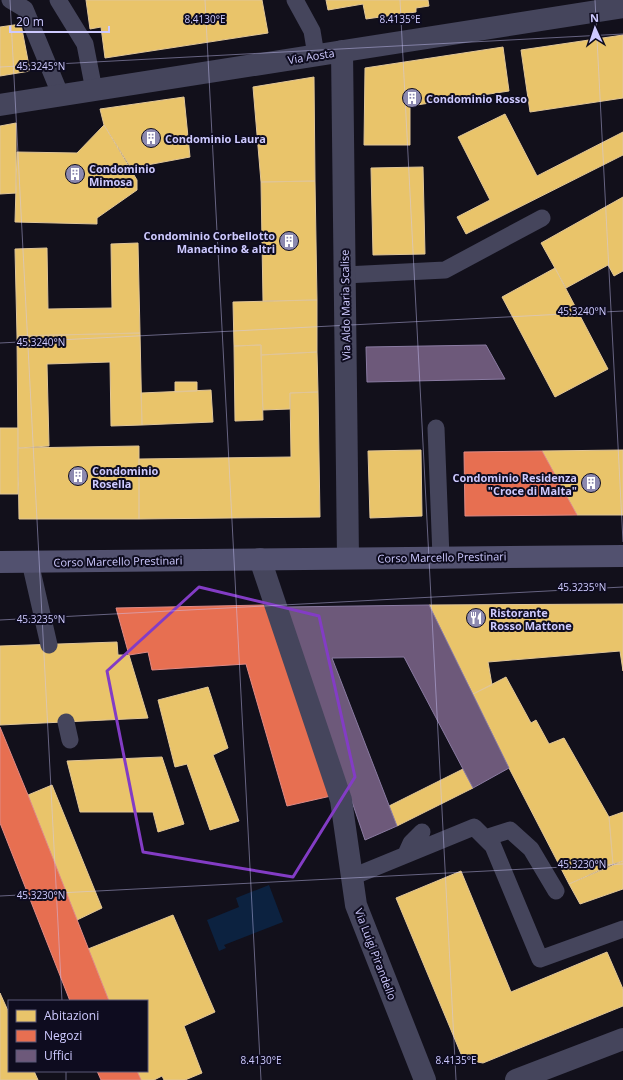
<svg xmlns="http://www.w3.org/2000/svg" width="623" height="1080" font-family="'Open Sans',sans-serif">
<rect width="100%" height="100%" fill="#12101b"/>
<path fill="#0c2240" d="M269,885L283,922L224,945L226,948L219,951L207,920L239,907L236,898Z"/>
<path fill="#e9c46a" stroke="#e1c697" d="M86,0H262L268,33L105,58L101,27L90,29Z
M326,0H428L429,6L416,8V12L366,19L363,4L328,10Z
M21,24L30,71L0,76V27Z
M623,35V98L530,112L521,50Z
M503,47L509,91L410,106V145H364L365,68Z
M314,77L315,181L261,182L253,87Z
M184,97L190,157L131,168L104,125L100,109Z
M505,114L537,176L623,132V155L466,234L457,217L490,200L458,137Z
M16,123V193L0,194V126Z
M104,125L137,180V190L97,218V224L15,222L17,152L77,153Z
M423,167L425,254L373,255L371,168Z
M315,181L317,300L263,301L261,182Z
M623,197V271L614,276L608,265L566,288L541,243Z
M138,243L140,333L17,336L15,249L47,248L48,309L112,308L111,244Z
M555,268L608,369L555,397L502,297Z
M317,300V352L261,355V345L234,346L233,302Z
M140,333L142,425L111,426L110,362L47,364L49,446L18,448L17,336Z
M261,345L263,420L235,421L234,346Z
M317,352L318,392L290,393V409L263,410L261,355Z
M175,382H197V391L175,392Z
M211,390L213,422L142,425L141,393Z
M318,392L320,517L139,519V459L291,457L290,393Z
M0,428H18V494H0Z
M139,446V519H19L18,448Z
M421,450L422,516L370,518L368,451Z
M623,450V515H577L542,451Z
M623,604V671L620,651L488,662L492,685L473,694L429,605Z
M117,642L118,655H129L148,718L0,725V646Z
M506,677L531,723L536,720L549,744L564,738L609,817L613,864L569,884L509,768L473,694Z
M208,687L228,748L213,755L239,821L210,830L187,764L175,767L158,700Z
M162,757L184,824L158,832L153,812H80L67,761Z
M463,769L473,788L397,826L389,806Z
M52,785L102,908L77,920L28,795Z
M623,812V861L613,864L609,817Z
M623,861V889L580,904L569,884Z
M461,871L511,992L607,952L623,989V1006L483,1063L466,1060L461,1054L396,898Z
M173,915L215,1012L184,1026L202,1073L185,1080H164L162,1076L154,1080H141L137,1071H147V1001H109L88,949Z
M0,993L9,1013V1071H34L38,1080H0Z"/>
<path fill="#e76f51" stroke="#e08a85" d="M542,451L577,515L465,516L464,452Z
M265,605L331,796L287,806L246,664L152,670L148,652L129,655L116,608Z
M0,727L28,795L109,1001H70L0,823Z
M97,1071H137L141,1080H101Z"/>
<path fill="#6d597a" stroke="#8a7ba2" d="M486,345L505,379L367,382L366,347Z
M429,605L509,768L473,788L404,657L332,658L397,826L365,840L286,607Z"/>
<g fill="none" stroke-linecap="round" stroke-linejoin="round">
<path stroke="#45455c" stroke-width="17" d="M10,0L25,9L61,96
M58,0L85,44L94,90
M295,0L312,31L316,55
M345,275L445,270L542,218
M436,428L441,557
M30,562L49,645
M66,722L70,740
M485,838L510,830L531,849L556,891
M406,854L411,843L422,832
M352,877L474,827L493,846L540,959L623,929"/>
<path stroke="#45455c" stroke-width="22" d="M342,51L348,558
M0,105L623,7
M260,559L341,800L356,905L425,1080
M516,1080L623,1039"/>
<path stroke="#52516f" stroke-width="22" d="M0,562L623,556"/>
</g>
<path fill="none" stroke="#833cc5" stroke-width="3" stroke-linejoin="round" d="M199,587L319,616L355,777L293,877L143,852L107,671Z"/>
<path fill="none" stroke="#cecaff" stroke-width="1" stroke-opacity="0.45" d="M10,0L62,1001M205,0L261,1080M400,0L456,1080M595,0L623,542M0,67L623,34M0,343L623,311M0,620L623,587M0,896L623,864M66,1071V1080"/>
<defs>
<symbol id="building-disc" viewBox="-11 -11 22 22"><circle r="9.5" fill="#8c89af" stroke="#0e0c1f"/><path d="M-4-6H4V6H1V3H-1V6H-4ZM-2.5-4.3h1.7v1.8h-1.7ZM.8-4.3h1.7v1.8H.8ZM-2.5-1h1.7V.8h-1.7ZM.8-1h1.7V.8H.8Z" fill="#fff"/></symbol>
<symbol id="restaurant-disc" viewBox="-11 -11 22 22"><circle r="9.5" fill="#8c89af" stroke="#0e0c1f"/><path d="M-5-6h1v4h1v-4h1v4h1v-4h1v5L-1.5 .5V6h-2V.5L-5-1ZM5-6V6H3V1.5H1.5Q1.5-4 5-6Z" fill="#fff"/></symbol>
</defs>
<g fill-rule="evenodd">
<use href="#building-disc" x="401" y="87" width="22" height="22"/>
<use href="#building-disc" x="140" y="127" width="22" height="22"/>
<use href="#building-disc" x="64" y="163" width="22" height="22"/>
<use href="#building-disc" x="278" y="230" width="22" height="22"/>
<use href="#building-disc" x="67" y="465" width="22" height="22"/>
<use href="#building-disc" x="580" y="472" width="22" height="22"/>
<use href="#restaurant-disc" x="465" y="607" width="22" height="22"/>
</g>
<g text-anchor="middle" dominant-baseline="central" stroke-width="4" stroke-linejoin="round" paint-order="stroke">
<g font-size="11" fill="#cecaff" stroke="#0e0c1f">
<text transform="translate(311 56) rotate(-9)">Via Aosta</text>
<text transform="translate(345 305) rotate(-91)">Via Aldo Maria Scalise</text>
<text transform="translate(442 557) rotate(-1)">Corso Marcello Prestinari</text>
<text transform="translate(118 561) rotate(-1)">Corso Marcello Prestinari</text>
<text transform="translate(376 954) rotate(69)">Via Luigi Pirandello</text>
</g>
<g font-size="11" font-weight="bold" fill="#cecaff" stroke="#0e0c1f" text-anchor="start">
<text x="426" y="98">Condominio Rosso</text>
<text x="165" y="138">Condominio Laura</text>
<text x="89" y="168">Condominio<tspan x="89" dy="13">Mimosa</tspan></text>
<text x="275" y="235" text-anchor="end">Condominio Corbellotto<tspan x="275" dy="13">Manachino &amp; altri</tspan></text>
<text x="92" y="470">Condominio<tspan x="92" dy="13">Rosella</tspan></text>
<text x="577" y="477" text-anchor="end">Condominio Residenza<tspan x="577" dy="13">"Croce di Malta"</tspan></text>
<text x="490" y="612">Ristorante<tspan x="490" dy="13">Rosso Mattone</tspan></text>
</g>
</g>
<g font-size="10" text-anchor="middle" fill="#cecaff" stroke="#0e0c1f" stroke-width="4" stroke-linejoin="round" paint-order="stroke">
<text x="205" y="23">8.4130°E</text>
<text x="400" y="23">8.4135°E</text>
<text x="41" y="70">45.3245°N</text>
<text x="582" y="315">45.3240°N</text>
<text x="41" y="346">45.3240°N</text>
<text x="582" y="591">45.3235°N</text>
<text x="41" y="623">45.3235°N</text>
<text x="582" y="868">45.3230°N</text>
<text x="41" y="899">45.3230°N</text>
<text x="261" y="1064">8.4130°E</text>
<text x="456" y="1064">8.4135°E</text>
</g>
<rect x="8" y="1000" width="140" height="72" fill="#0e0c1f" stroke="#5b5879"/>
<rect x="16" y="1010" width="20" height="12" fill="#e9c46a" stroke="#5b5879"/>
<text x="44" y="1020" font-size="12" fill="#cecaff">Abitazioni</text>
<rect x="16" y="1030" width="20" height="12" fill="#e76f51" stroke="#5b5879"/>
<text x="44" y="1040" font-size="12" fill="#cecaff">Negozi</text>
<rect x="16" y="1050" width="20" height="12" fill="#6d597a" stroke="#5b5879"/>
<text x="44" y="1060" font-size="12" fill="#cecaff">Uffici</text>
<g transform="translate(595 28) rotate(357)" stroke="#0e0c1f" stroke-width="3" paint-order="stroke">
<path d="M0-3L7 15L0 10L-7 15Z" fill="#cecaff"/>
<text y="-6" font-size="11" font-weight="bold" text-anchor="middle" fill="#cecaff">N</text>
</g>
<path d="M10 26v6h99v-6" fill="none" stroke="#cecaff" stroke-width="2"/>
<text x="16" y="26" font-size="12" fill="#cecaff" stroke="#0e0c1f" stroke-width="3" paint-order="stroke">20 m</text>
</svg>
